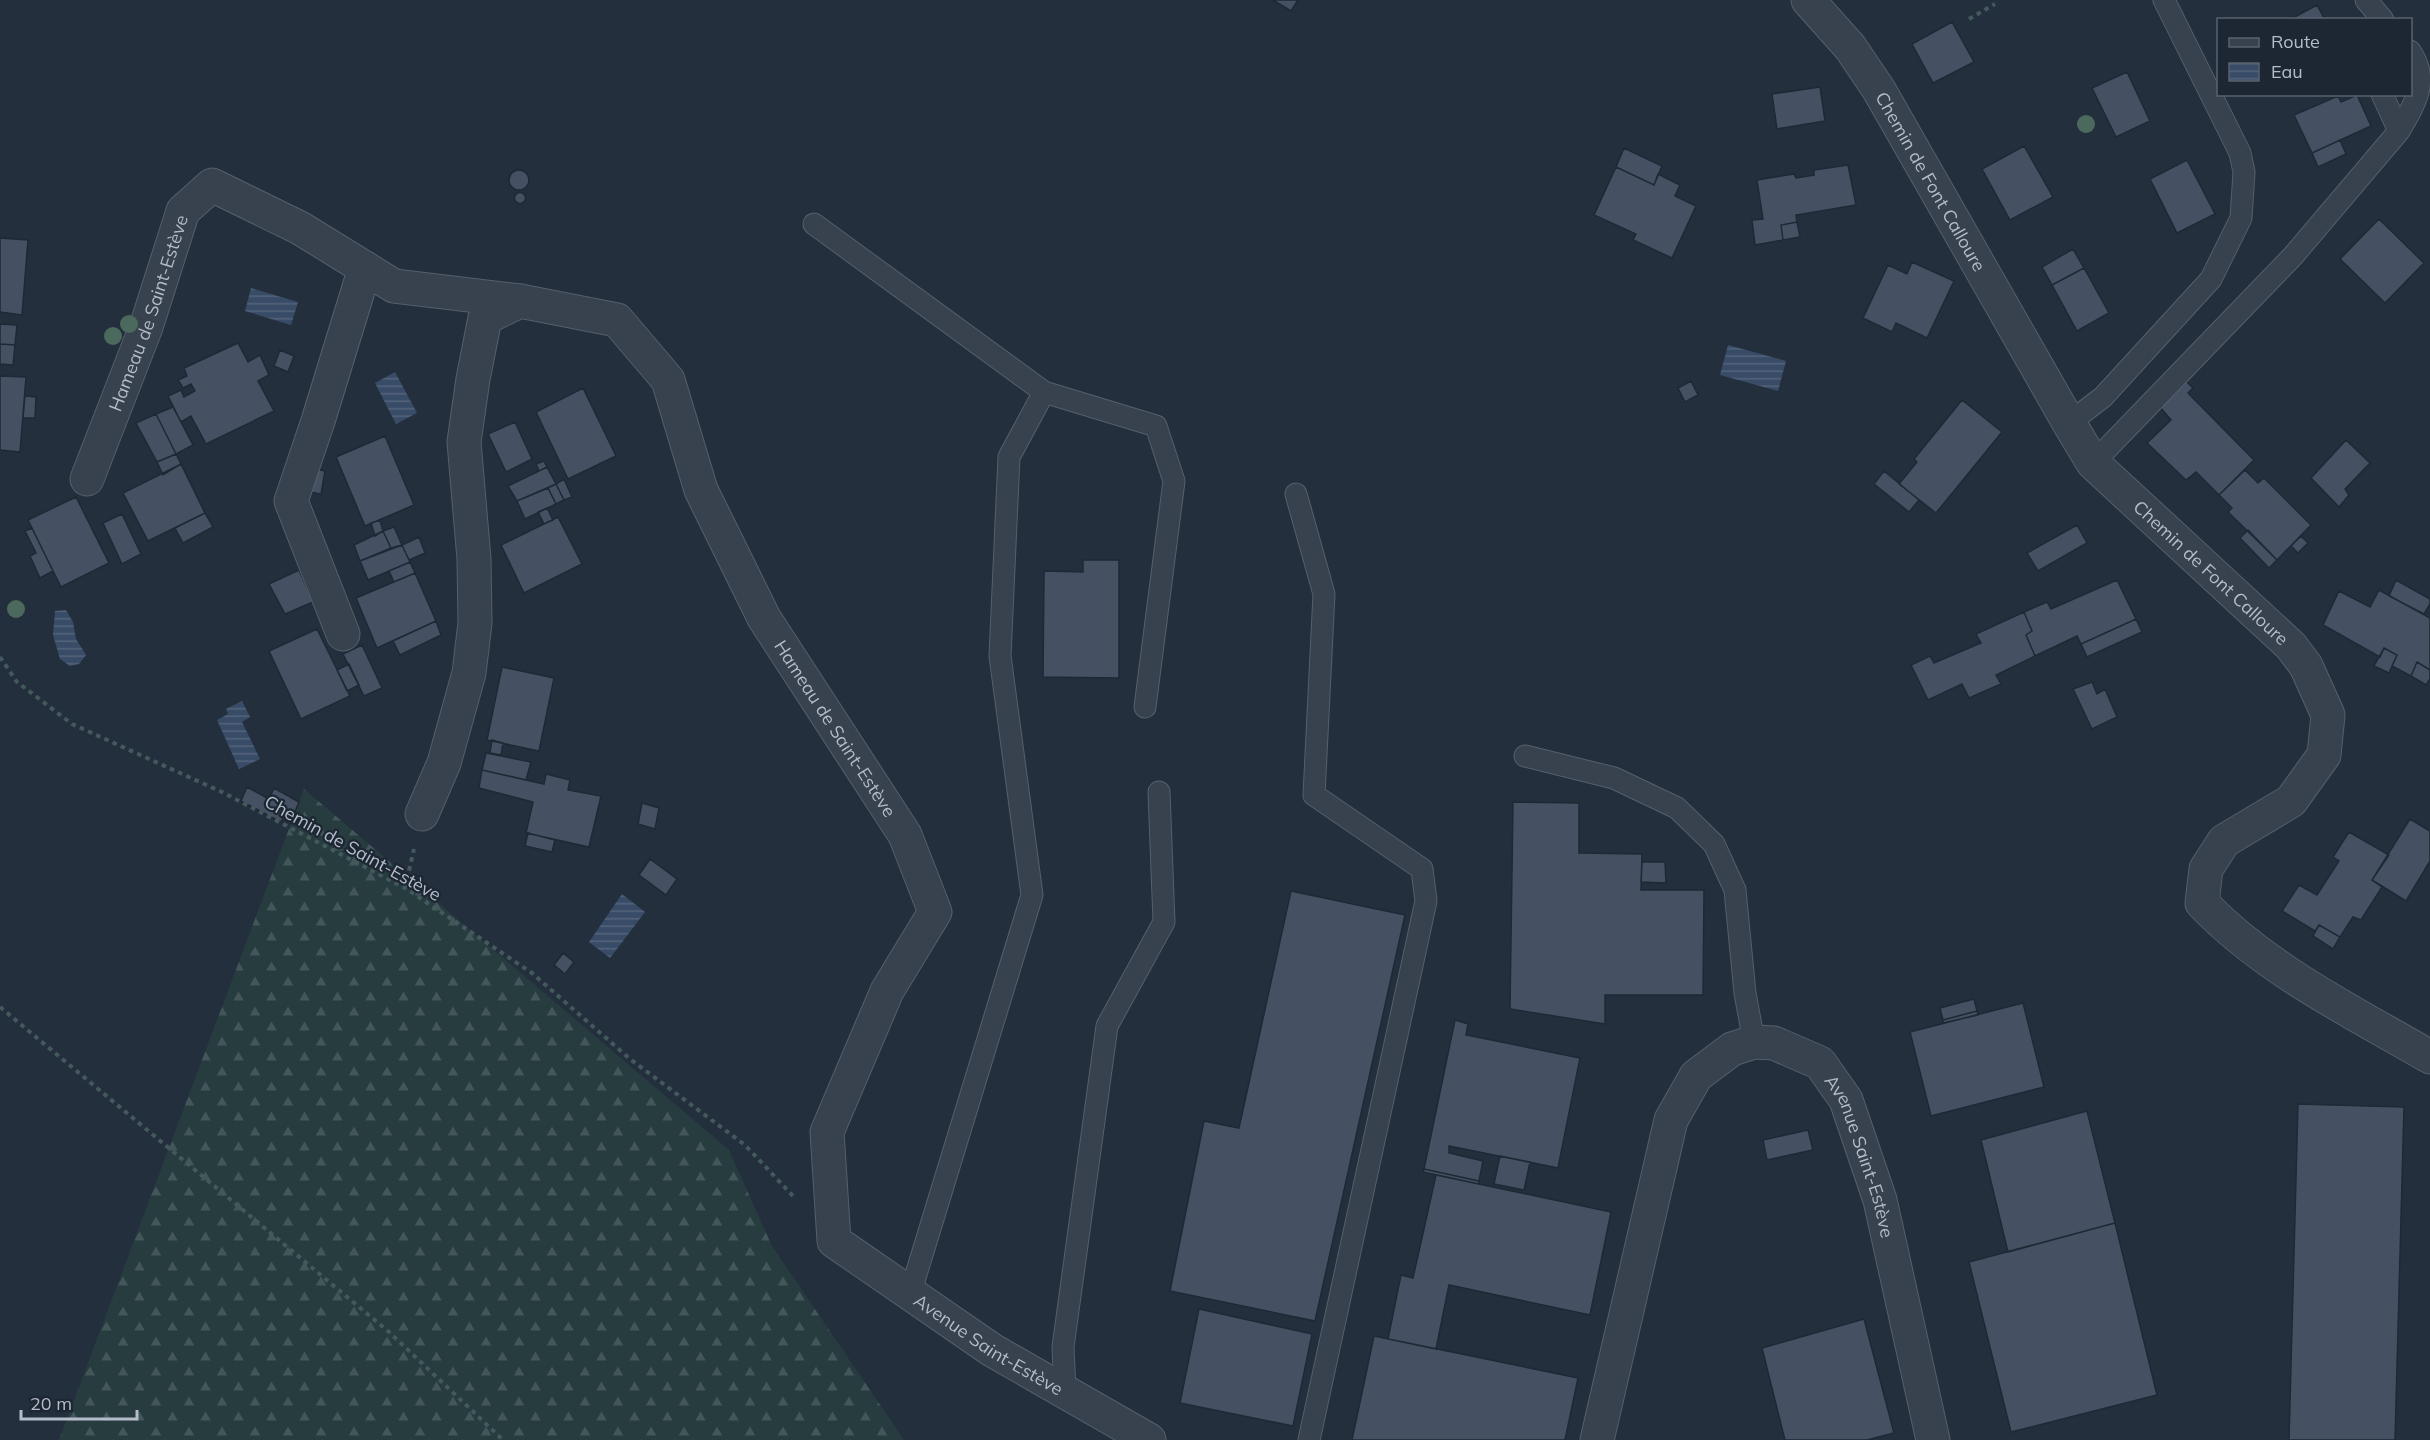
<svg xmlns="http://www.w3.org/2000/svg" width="2430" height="1440" font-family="Mulish,sans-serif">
<defs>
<pattern id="forest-firs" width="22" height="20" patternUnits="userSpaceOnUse" patternTransform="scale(1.5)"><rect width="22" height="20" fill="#263c3f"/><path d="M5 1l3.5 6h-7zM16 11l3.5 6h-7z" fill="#435659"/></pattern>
<pattern id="water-rules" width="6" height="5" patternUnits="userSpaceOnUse" patternTransform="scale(1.5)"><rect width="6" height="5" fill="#394c67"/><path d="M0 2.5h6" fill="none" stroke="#53647b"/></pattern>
</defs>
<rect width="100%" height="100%" fill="#242f3e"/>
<path fill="url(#forest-firs)" d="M304,789L729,1150L772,1246L904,1440H59Z"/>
<path fill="url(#water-rules)" d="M251,288L298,302L291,325L245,311Z
M1728,345L1786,361L1778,391L1720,375Z
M395,372L417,413L396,424L375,383Z
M66,610L73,622L76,639L86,655L79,664L70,666L60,659L53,635L55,611Z
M242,701L250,717L242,722L260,759L239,769L217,720L228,714L226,709Z
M622,894L645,912L610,958L589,942Z"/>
<path fill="#455162" stroke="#1f2835" stroke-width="1.5" d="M1273,0H1298L1291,11Z
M2317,5L2325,20H2289Z
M1952,22L1974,62L1933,83L1912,44Z
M2127,72L2150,121L2116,137L2092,88Z
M1820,87L1825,121L1777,129L1772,94Z
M2357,95L2371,126L2312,153L2294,115L2338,96L2341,102Z
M2340,140L2346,154L2318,167L2312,153Z
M2024,146L2053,197L2010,220L1982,169Z
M1624,148L1662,166L1654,185L1616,167Z
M2187,160L2215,214L2177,233L2150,179Z
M1848,165L1856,205L1796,215L1797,222L1781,225L1783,240L1755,245L1752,220L1763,219L1757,180L1794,174L1796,178L1814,175V170Z
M1616,167L1654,185L1658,174L1680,185L1675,196L1696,206L1672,258L1633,240L1636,234L1594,215Z
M509 180a10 10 0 1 1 20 0a10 10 0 1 1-20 0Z
M514.5 198a5.5 5.5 0 1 1 11 0a5.5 5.5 0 1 1-11 0Z
M2379,219L2424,263L2385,303L2340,259Z
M1797,222L1800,237L1783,240L1781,225Z
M0,238L28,240L22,315L0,312Z
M2073,249L2084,268L2052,285L2042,267Z
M1912,262L1954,281L1927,338L1896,323L1892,332L1863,318L1888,265L1907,274Z
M2084,268L2109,313L2077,331L2052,285Z
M0,324L17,325L15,345L0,344Z
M238,343L248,362L260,355L269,375L258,381L274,411L206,444L191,416L181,422L168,396L181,390L184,397L195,391L191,384L183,388L178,380L187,376L184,368Z
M0,344L15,345L13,365L0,364Z
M280,350L294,356L288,372L274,366Z
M0,376L26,377L20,452L0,450Z
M1691,381L1698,395L1685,402L1678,388Z
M2186,381L2193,388L2188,393L2254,460L2219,495L2196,472L2186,480L2147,443L2171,420L2160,407Z
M583,388L616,456L568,479L536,412Z
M25,396L36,397L35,418H23Z
M1962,400L2002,432L1936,513L1899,484L1917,462L1914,459Z
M173,407L193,445L176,454L156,414Z
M156,414L176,454L157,462L136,423Z
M515,422L532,459L506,472L488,434Z
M385,436L414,505L365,526L336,457Z
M2346,440L2370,463L2345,489L2349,495L2339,507L2311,478Z
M176,454L181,464L163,475L157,462Z
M544,461L547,467L539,471L536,464Z
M181,464L205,513L148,541L123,493Z
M547,467L556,484L517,501L508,486Z
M315,469L325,471L321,494L310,492Z
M2245,470L2258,483L2264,478L2311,525L2277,560L2228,512L2232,508L2219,495Z
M1884,471L1919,500L1909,512L1874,484Z
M564,479L572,497L564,500L556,484Z
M556,484L564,500L556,504L548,488Z
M548,488L556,504L525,519L517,501Z
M76,497L109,563L61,587L28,520Z
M547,508L553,520L544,524L538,512Z
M205,513L213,527L183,543L175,528Z
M122,514L141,554L122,564L103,523Z
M558,517L582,564L524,593L501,545Z
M380,520L383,531L375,536L371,523Z
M2077,525L2087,543L2038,571L2027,553Z
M394,527L402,545L391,548L383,531Z
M32,528L53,571L40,578L30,556L36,553L25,531Z
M2248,530L2277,560L2269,568L2240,538Z
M383,531L391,548L360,561L354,545Z
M2301,536L2308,543L2298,553L2291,546Z
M419,537L425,553L409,560L402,545Z
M402,545L410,562L368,580L360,561Z
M1083,560H1119V678L1043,677L1044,571L1083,572Z
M410,562L415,573L394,582L389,571Z
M299,570L313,602L285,614L269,584Z
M415,573L436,621L377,648L356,598Z
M2117,580L2136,619L2081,644L2077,636L2035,656L2026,635L2032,631L2024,612L2047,602L2051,609Z
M2396,580L2430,599V604L2424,614L2389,596Z
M2379,590L2430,618V670L2417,662L2411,676L2392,666L2397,655L2384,648L2380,657L2323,625L2339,591L2370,607Z
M2024,612L2032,631L2026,635L2035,656L1996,675L2001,684L1969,698L1962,684L1928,700L1911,665L1930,656L1934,663L1981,643L1976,634Z
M2136,619L2142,632L2087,657L2081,644Z
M436,621L441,635L400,655L393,641Z
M317,629L350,696L301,719L269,651Z
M362,645L382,688L364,696L343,654Z
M2384,648L2397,655L2389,673L2374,666Z
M2417,662L2430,670V679L2426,685L2411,676Z
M349,664L359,685L347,691L337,670Z
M502,667L554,678L539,751L487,740Z
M2092,682L2097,694L2105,689L2117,717L2092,729L2073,689Z
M492,740L503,743L501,755L490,753Z
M486,753L531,762L526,780L482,770Z
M482,770L544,784L546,774L570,780L568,790L601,796L589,847L526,833L533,802L479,788Z
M247,787L269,799L274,788L299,802L293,816L286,812L281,822L241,801Z
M1513,802L1579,803V853L1642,854L1641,890H1704L1703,995H1605V1024L1510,1009Z
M642,803L659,808L655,829L638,824Z
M2410,819L2430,831V861L2406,901L2372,880Z
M2349,832L2389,855L2372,880L2382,887L2361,920L2353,917L2340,937L2319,925L2315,931L2282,911L2299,885L2317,895L2339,861L2333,857Z
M528,833L555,840L552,852L525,846Z
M650,859L677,879L666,895L639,875Z
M1642,862H1665L1666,883L1641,882Z
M1291,891L1405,915L1315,1321L1170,1291L1204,1121L1239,1128Z
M2319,925L2340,937L2333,949L2313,936Z
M563,953L574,962L565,974L554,965Z
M1974,999L1977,1011L1943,1020L1940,1008Z
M2023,1003L2044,1087L1931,1116L1910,1032Z
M1977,1011L1978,1015L1943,1023V1020Z
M1455,1020L1468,1024L1466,1035L1580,1058L1558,1168L1449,1146V1153L1483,1161L1479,1181L1424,1169Z
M2298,1104L2404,1107L2395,1440H2289Z
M2087,1111L2115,1223L2008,1252L1981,1140Z
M1808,1130L1813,1150L1767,1160L1763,1140Z
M1500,1156L1530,1162L1524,1190L1494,1184Z
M1424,1169L1479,1181V1184L1423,1172Z
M1436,1175L1611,1212L1590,1315L1449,1285L1436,1349L1388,1339L1401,1275L1413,1278Z
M2115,1223L2157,1395L2011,1432L1969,1262Z
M1199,1309L1312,1334L1293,1426L1180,1403Z
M1864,1319L1894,1433L1867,1440H1785L1762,1348Z
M1374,1336L1578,1378L1565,1440H1352Z"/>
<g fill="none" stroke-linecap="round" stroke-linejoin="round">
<defs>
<path id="service" d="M2366,0L2383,20
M2399,131C2415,104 2430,80 2410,51
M814,224L1044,392L1156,426L1174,481L1145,707
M2069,423L2103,397L2211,279L2241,218L2244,172L2240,153L2164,0
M2093,463L2293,256L2399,131L2382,94
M1296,494L1324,594L1314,795L1422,869L1426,901L1309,1440
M1525,756L1614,778L1677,808L1714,844L1735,890L1745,993L1754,1042
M910,1294L1032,895L1000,656L1009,457L1044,392
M1065,1392L1063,1347L1107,1026L1164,922L1159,792"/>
<g id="minor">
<path id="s1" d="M1808,0L1850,47L1879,90L2069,423L2093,463L2291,646L2306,666L2328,715L2324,755L2291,801L2224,841L2206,869L2202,903C2265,969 2351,1011 2430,1057"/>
<path id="s2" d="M87,479L146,327L183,211L212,185L300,228L394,286L520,301"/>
<path d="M343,634L291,501L318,421L365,268"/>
<path id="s3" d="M422,814L444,763L469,673L475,623L474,559L464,442L473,379L485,318L520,301L617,320L668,380L701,490L764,618L905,835L935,912L887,991L827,1132L834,1241L992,1350L1149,1440"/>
<path id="s4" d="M1597,1440L1671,1120L1696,1076L1732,1049L1754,1042L1774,1043L1820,1063L1846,1100L1880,1200L1933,1440"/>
</g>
</defs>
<use href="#service" stroke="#565f6c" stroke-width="23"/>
<use href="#minor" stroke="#565f6c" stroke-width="35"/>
<path stroke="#44595c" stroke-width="4" stroke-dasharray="4.5 4.5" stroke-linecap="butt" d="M1969,19L1995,4
M0,657L17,682L72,724L222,792L405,888L532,973L630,1059L745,1145L793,1196
M405,888L414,849
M0,1007L389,1332L503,1440"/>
<use href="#service" stroke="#38414e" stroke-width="21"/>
<use href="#minor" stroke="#38414e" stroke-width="33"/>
</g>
<g fill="#4b6a5d">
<circle cx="2086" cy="124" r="9"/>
<circle cx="129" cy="324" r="9"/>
<circle cx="113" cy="336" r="9"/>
<circle cx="16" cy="609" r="9"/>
</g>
<g text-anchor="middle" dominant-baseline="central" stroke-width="4.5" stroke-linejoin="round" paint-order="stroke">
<g font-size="18" fill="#b4bcc9" stroke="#1d2633">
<text stroke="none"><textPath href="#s1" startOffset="220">Chemin de Font Calloure</textPath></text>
<text stroke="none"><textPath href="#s2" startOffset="177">Hameau de Saint-Estève</textPath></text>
<text stroke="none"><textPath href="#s1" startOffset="706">Chemin de Font Calloure</textPath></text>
<text stroke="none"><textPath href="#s3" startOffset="1112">Hameau de Saint-Estève</textPath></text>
<text transform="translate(353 848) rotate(29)">Chemin de Saint-Estève</text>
<text stroke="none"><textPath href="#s4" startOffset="620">Avenue Saint-Estève</textPath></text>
<text stroke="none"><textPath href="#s3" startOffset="1863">Avenue Saint-Estève</textPath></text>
</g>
</g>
<rect x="2217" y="18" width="195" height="78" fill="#1d2633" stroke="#59626f" stroke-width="1.5"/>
<rect x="2229" y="38" width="30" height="9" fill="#38414e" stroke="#59626f" stroke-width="1.5"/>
<text x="2271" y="48" font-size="18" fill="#b4bcc9">Route</text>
<rect x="2229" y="63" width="30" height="18" fill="url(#water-rules)" stroke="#59626f" stroke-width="1.5"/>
<text x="2271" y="78" font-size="18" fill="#b4bcc9">Eau</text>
<path d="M21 1410v9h116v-9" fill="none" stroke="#b4bcc9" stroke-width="3"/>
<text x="30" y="1410" font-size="18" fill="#b4bcc9" stroke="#1d2633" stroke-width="4.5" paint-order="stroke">20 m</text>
</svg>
